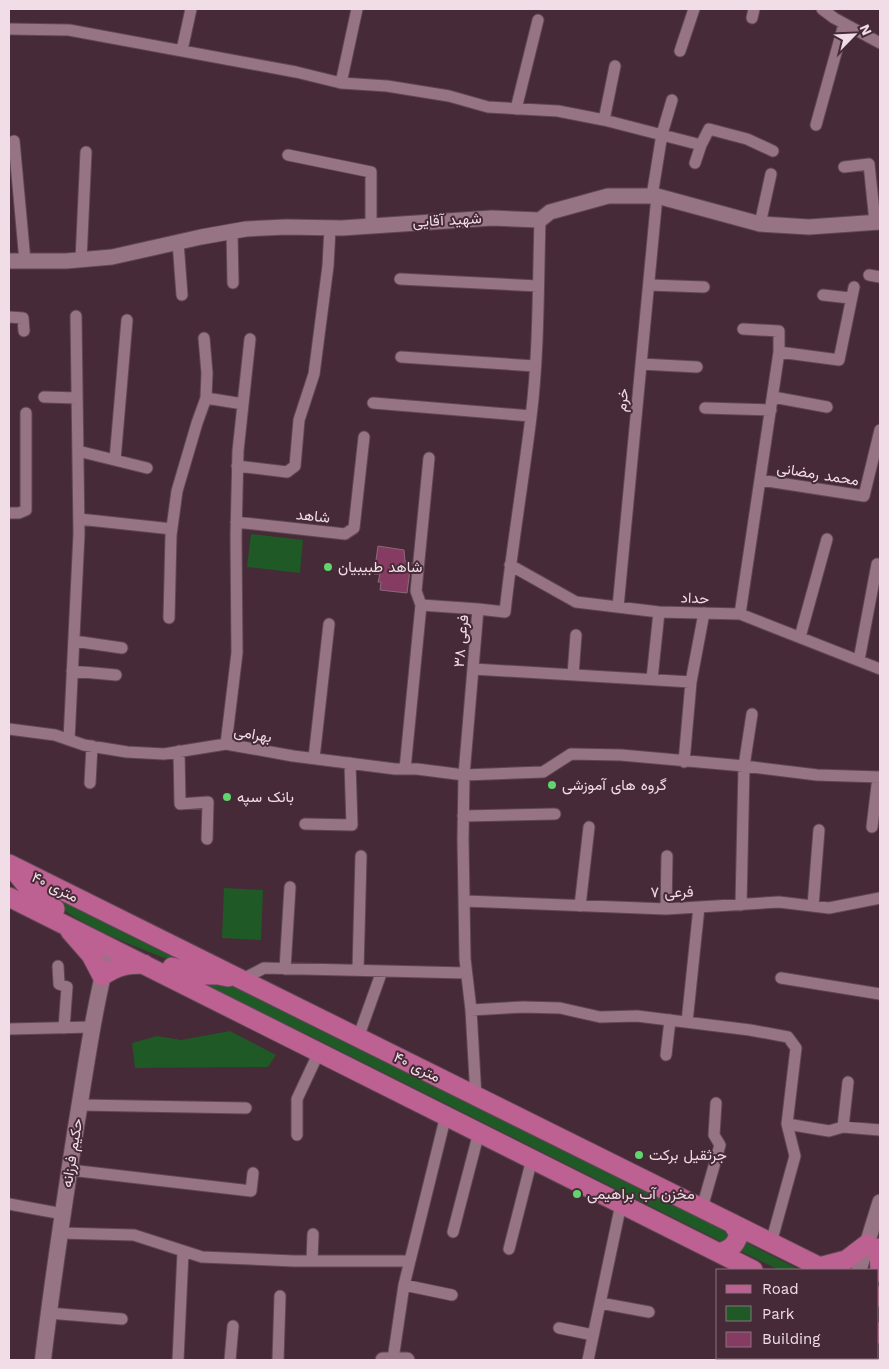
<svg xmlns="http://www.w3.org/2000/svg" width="889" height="1369" font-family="'Work Sans',Vazirmatn,sans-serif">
<rect width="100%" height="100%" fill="#472a37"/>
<path fill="#1f5926" d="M251,534L303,540L300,573L247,567Z
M35,888L120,925L195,964L188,967C136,947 76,926 35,888Z
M224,888L263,890L261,940L222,938Z
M194,982L229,984L250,991L735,1233L728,1243L720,1241L302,1032Z
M230,1031L276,1055L268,1067L135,1068L132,1043L157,1036L181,1040Z
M743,1241L800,1270H779L739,1250Z"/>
<path fill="#863c62" stroke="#8a6978" d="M378,546L404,550L405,561L411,562L407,593L380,590L381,582H378L380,574H374Z"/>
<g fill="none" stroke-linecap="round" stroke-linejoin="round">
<defs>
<path id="minor" d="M822,9L834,18L880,43
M752,18L754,9
M9,29L69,30L296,72L341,83L387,86L449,96L488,107L558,111L604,120L701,145L709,129L747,139L773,151
M182,50L191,9
M680,51L694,9
M341,83L357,9
M516,109L538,20
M604,120L615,66
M816,125L844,24
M14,141L25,261
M288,155L371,172V226
M695,163L701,145
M844,167L869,164L875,222
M652,196L662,134L672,100
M760,224L771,174
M232,232L233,283
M178,242L182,295
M81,260L86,152
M869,275L880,277
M400,279L538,286
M649,285L704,287
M823,295L850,298
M9,317L23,318L24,331
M779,352L839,360L854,287
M401,357L535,366
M641,364L697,367
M44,397L77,398
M773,397L827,407
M206,398L243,404
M373,403L531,416
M705,408L771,410
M78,451L147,468
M115,460L127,320
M237,466L287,472L295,466L299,420L314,374L328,266L330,228
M760,480L864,496L880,430
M9,513H19L26,510V413
M79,519L172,529
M236,522L345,534L354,528L364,437
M510,565L576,602L659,612L740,614L880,669
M421,605L478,609
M618,607L657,196
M740,614L779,352V331L743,329
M169,618L171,535L177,491L197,423L206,398L207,373L204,338
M800,637L827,539
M74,641L122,648
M859,660L877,564
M473,669L691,682
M72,671L116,675
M573,675L576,635
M652,679L659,612
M9,729L55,735L84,745L127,752L164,754L226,744L293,756L395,769H417L464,775L543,772L571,754L621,755L744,766L817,775L880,777
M69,740L79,534L76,316
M226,744L237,653L236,536L238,451L250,339
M179,751L180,804L208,802L207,839
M314,758L329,624
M684,762L691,682L704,613
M405,769L421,605L416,591L429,458
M90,783L92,746
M463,816L555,814
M305,824L352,825L350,763
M872,827L878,777
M464,901L666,909L779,902L829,908L880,898
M741,905L744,766L752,714
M580,906L589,827
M813,906L819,830
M666,909L667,856
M58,966L59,984L67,987L64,1028
M285,969L290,887
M358,970L361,856
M781,978L880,994
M241,980L264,968L466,973
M471,1010L523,1007L560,1008L600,1017L637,1016L750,1030L788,1037L796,1048L787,1124L795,1156L771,1243
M687,1022L699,907
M9,1029L92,1027
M358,1038L382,971
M666,1055L670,1020
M476,1097L471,1010L465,959L463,839L464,775L478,609L505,612C512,547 523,482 531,417C539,352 538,285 540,220
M80,1105L246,1108
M787,1124L829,1131L843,1127L880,1130
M843,1127L848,1082
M297,1135V1099L319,1052
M70,1170L251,1191L253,1173
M9,1204L63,1214
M702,1208L720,1145L714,1135L716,1103
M453,1232L479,1132
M60,1233L134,1235L202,1257L294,1261H410
M509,1249L532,1159
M312,1261L313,1234
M404,1285L452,1295
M600,1303L649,1312
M48,1313L122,1319
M559,1328L593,1335
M393,1359L404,1285L446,1115
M178,1360L183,1252
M230,1360L233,1326
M278,1360L280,1296
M588,1360L621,1204
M758,1360V1358"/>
<path id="tertiary" d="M9,261H66L112,257L201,237L246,229L286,227L342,228L492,218L540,220L550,212L608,196H657L760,224L809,227L880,222
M859,1270L880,1202
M383,1360H407"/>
<path id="secondary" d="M43,1360C52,1282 64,1205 76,1127C86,1067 94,1006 110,947"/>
<path id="primary" d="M9,864L826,1270
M14,870L34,895L55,909
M9,897L753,1270
M70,931L91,955L102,976C117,966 126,964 144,964
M172,967L199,975H218L228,977
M879,1248L880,1272
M719,1253C731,1249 735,1246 739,1234L732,1223
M819,1267L846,1260L867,1244
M878,1296L880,1297
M878,1332L880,1334
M831,1358V1360
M847,1360L849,1358"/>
</defs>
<use href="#minor" stroke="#5f4752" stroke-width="13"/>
<use href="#tertiary" stroke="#5f4752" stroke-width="17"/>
<use href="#secondary" stroke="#5f4752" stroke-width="18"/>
<use href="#primary" stroke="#5f4752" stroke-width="21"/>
<use href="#minor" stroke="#967483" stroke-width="11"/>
<use href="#tertiary" stroke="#967483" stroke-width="15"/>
<use href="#secondary" stroke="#967483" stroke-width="16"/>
<use href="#primary" stroke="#bc6191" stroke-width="19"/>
</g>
<g fill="#5fd56b" stroke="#472a37" stroke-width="2">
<circle cx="328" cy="567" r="5"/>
<circle cx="552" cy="785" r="5"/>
<circle cx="227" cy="797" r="5"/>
<circle cx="639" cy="1155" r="5"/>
<circle cx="577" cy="1194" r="5"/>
</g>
<g text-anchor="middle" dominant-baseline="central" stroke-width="4" stroke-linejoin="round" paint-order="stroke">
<g font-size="15" fill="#f0dde5" stroke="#472a37">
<text transform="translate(447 220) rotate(-3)">شهید آقایی</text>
<text transform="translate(622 400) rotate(-85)">خرم</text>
<text transform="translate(818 474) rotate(9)">محمد رمضانی</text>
<text transform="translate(313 516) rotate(6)">شاهد</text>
<text transform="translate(695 598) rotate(2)">حداد</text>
<text transform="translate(461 641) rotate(-85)">فرعی ۳۸</text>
<text transform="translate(253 734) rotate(10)">بهرامی</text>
<text transform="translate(55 887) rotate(26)">۴۰ متری</text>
<text transform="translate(672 892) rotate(-1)">فرعی ۷</text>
<text transform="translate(417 1067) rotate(26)">۴۰ متری</text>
<text transform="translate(72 1153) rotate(-81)">حکیم فرزانه</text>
</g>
<g font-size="15" fill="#f0dde5" stroke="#472a37" text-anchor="start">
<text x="338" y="567">شاهد طبیبیان</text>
<text x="562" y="785">گروه های آموزشی</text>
<text x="237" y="797">بانک سپه</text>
<text x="649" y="1155">جرثقیل برکت</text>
<text x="587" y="1194">مخزن آب براهیمی</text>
</g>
</g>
<rect width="889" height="1369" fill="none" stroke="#f0dde5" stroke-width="20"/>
<rect x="716" y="1269" width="162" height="90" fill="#472a37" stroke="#8b727d"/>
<rect x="726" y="1285" width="25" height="8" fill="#bc6191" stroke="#8b727d"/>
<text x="762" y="1294" font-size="15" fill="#f0dde5">Road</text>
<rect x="726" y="1306" width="25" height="15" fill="#1f5926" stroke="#8b727d"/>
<text x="762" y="1319" font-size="15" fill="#f0dde5">Park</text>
<rect x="726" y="1332" width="25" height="15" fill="#863c62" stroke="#8b727d"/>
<text x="762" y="1344" font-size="15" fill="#f0dde5">Building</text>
<g transform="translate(854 35) rotate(66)" stroke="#472a37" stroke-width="4" paint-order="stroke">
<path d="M0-4L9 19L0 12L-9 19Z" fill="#f0dde5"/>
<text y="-8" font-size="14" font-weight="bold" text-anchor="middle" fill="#f0dde5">N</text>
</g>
</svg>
